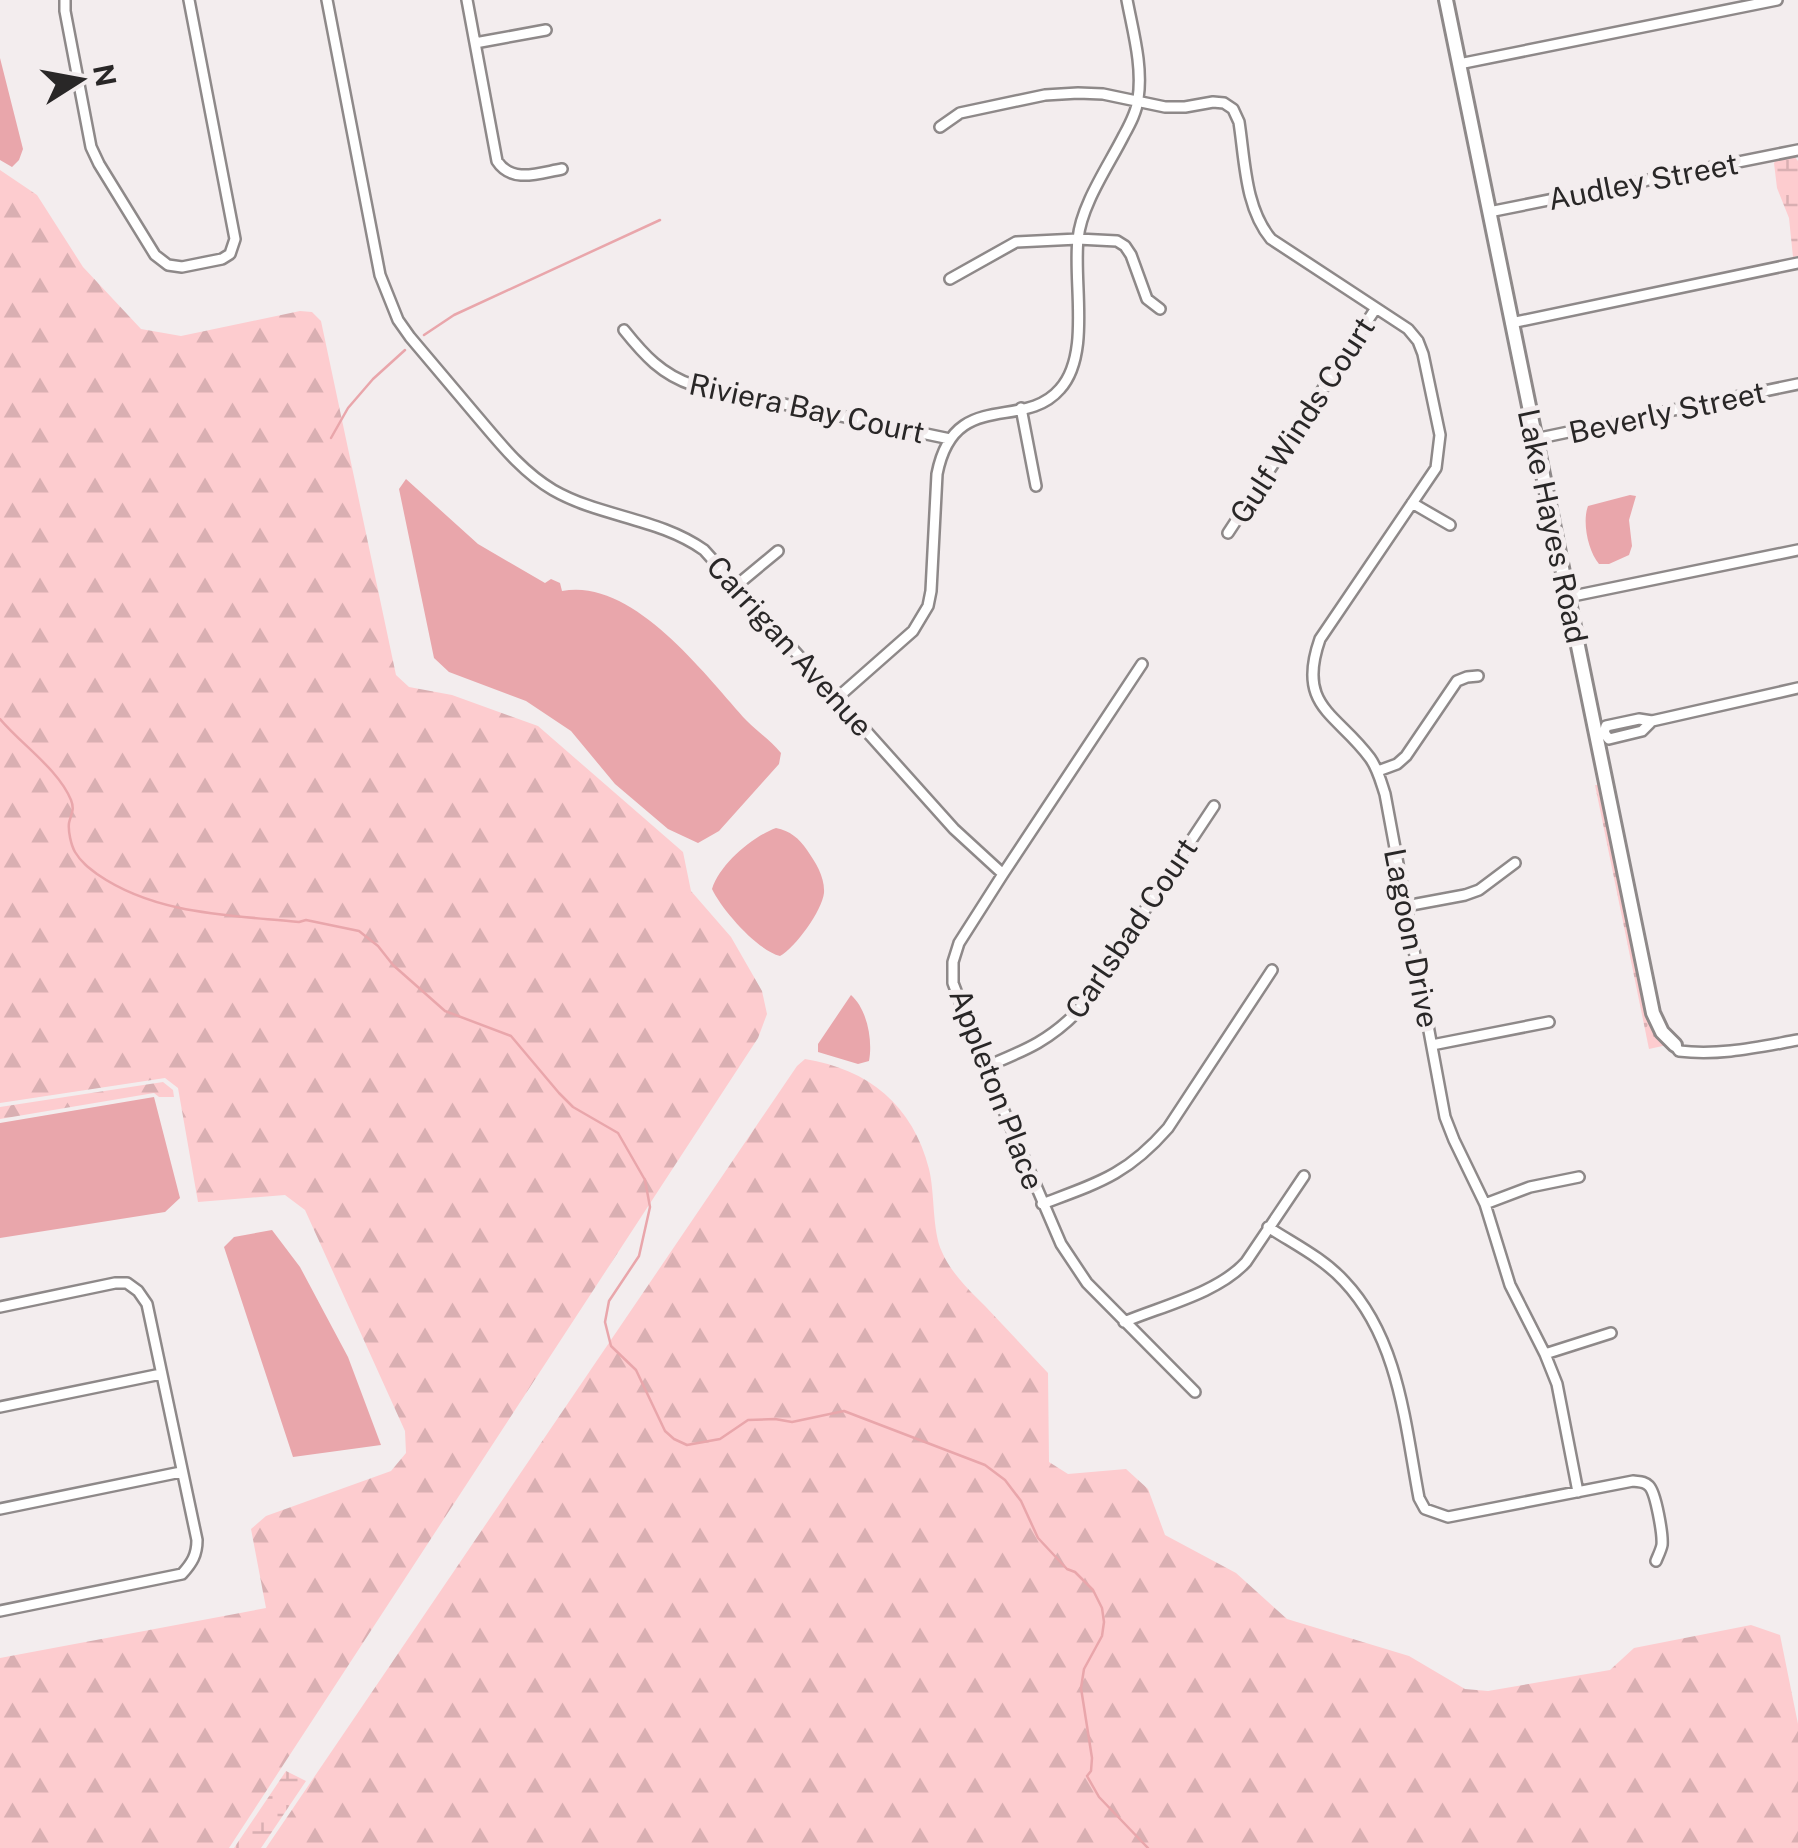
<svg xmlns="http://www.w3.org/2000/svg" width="1798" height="1848" font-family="'Public Sans',sans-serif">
<defs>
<pattern id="grass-dots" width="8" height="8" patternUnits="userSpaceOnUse" patternTransform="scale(2.5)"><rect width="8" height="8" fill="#fdcccf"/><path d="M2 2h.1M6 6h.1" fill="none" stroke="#d9afb2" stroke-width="1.8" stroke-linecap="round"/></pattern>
<pattern id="forest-firs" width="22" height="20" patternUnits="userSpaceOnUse" patternTransform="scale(2.5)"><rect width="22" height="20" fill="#fdcccf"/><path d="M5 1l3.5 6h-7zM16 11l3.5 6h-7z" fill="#d9afb2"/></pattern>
<pattern id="wetland-marsh" width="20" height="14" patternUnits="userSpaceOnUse" patternTransform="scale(2.5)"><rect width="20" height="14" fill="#fdcccf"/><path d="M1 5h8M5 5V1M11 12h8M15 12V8" fill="none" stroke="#d9afb2"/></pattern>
</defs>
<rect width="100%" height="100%" fill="#f3edee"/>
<path fill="url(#grass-dots)" d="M1595,785H1601L1667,1045L1649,1049Z"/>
<path fill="url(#forest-firs)" d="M0,170L37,195L83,267L141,329L181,336L300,311L312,312L321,321L396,675L409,687L452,695L538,726L683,852L691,891L731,937L762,991L767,1014L758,1038L229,1848H0V1658L266,1608L251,1529L266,1516L391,1471L406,1453L405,1431L305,1210L285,1195L198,1202L178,1088L165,1078L0,1103Z
M805,1059C868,1069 913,1105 929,1169C935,1193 932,1231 942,1252C951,1273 969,1290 985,1306C1006,1328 1027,1351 1048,1373L1049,1462L1068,1474L1126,1469L1148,1489L1165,1535L1236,1573L1287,1619L1409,1656L1465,1689L1488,1691L1610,1670L1634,1648L1751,1625L1780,1635L1798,1724V1848H266L797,1066Z
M163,1082L173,1090L174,1097H159L154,1093L0,1119V1107Z"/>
<path fill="url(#wetland-marsh)" d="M1794,156L1798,161V256L1793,257L1789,218L1777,188L1774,163L1776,160Z
M286,1771L306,1781L261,1848H234Z"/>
<path fill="#e9a6ab" d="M0,58L23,149L19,160L12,167L0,160Z
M406,479L478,544L545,583L551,579L560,583L562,591C633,577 705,675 747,721C758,732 771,741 781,753L779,764L719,831L698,843L668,829L615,784L571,731L526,701L449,672L434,658L399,489Z
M1630,495L1636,496L1629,520L1632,546L1629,555L1609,564H1599C1588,551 1582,522 1588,506Z
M776,828C790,831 799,838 807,850C816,863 825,877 824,893C822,911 795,948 780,956C757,950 722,910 712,889C720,864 752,837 776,828Z
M851,995C867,1009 873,1040 869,1061L858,1064L818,1052V1044Z
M154,1097L180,1198L165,1212L0,1238V1123Z
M272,1230L300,1267L348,1357L381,1445L293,1457L224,1247L234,1237Z"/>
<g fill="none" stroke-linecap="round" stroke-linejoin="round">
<path stroke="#e9a6ab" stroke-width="2.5" d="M424,335L454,315L660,220
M331,438L348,408L373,379L405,350
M0,719C22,745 58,769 71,800C75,810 71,814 69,823C68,831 71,845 75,852C81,862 89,868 97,874C156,915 230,915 299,922L306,920L359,931L378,946L393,965L445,1011L511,1036L559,1093L573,1107L618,1133L645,1180L650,1207L639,1256L609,1301L605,1322L611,1346L636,1370L665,1431L674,1439L687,1445L720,1439L748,1420L775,1419L792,1422L844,1411L985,1465L1005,1480L1021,1501L1038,1538L1067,1569L1075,1572L1093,1590L1102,1608L1104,1622L1102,1636L1084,1669L1081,1688L1092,1758L1091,1771L1087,1776L1099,1797L1148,1848"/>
<defs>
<path id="street" d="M65,0V11L91,147L99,164L155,255L168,265L182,267L222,259L230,254L235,239L189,0
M327,0L380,275L398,320L410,337C432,363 453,388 475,414C499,442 521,471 553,490C600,517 659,518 704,550L954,829L1003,874
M467,0L497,161C512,184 539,173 562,169
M475,43L546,30
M1459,64L1777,0
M940,127L960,113L1045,95L1078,93L1103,94L1165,107H1185L1213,102L1224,103L1233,109L1239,122C1245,161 1245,208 1271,239L1408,329L1418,341L1423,354L1440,435L1436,468L1320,639C1296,707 1337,713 1370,758C1378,769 1381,782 1385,794L1445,1117L1454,1140L1485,1204L1510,1285L1545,1354L1557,1384L1578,1492
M1489,212L1798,150
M950,279L1016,242L1078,239L1117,241L1125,246L1131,255L1147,299L1160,309
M1511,323L1798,263
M624,330C644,355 662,375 693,385L950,439
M1021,408L1036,486
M1535,439L1798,384
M1412,503L1450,525
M1228,533L1376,308
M737,585L778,551
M1568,597L1798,550
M1142,664L1003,874L959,943L953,962V983L985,1067L1061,1244L1087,1283L1195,1392
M837,698L913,631L928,606L931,591L937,474C954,387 1023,432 1060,389C1091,355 1073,283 1078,239C1081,205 1109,165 1124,135C1130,124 1137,111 1138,99C1143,66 1133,32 1127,0
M1604,733L1609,739L1642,731L1652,721
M1596,735L1604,733L1606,726L1639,719L1652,721L1798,688
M1378,771L1397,764L1406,756L1457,681L1467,677L1478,676
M1406,906L1465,895L1479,890L1515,863
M1432,1045L1549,1022
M1675,1045L1679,1051C1720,1056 1758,1047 1798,1040
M985,1067C1023,1051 1048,1042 1078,1011L1214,806
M1042,1204C1098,1183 1127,1175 1168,1128L1272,970
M1485,1204L1530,1187L1579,1177
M1268,1227C1294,1244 1323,1258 1344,1281C1399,1339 1405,1424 1419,1498L1425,1509L1448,1517L1633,1481C1640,1482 1644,1481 1649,1486C1656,1493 1663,1535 1662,1545C1661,1550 1658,1556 1656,1561
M0,1307L115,1283H127L138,1291L147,1304L197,1540C197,1555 192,1563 182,1574L0,1611
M1124,1322C1162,1306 1218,1293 1246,1262L1304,1176
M1545,1354L1611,1333
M0,1407L161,1374
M0,1509L181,1472"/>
<path id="secondary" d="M1446,0L1653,1013L1662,1032L1675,1045"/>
</defs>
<use href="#street" stroke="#8e8989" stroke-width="14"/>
<use href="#secondary" stroke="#8e8989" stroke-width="18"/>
<use href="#street" stroke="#fff" stroke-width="9"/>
<use href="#secondary" stroke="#fff" stroke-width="12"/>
</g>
<g text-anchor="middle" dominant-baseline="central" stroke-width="10" stroke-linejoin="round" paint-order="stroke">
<g font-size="30" fill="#292727" stroke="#f3edee">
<text transform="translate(1643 181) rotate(-11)">Audley Street</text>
<text transform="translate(807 408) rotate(12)">Riviera Bay Court</text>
<text transform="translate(1667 412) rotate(-12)">Beverly Street</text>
<text transform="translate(1302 420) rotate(-57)">Gulf Winds Court</text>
<text transform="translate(1553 526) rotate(78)">Lake Hayes Road</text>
<text transform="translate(790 646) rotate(48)">Carrigan Avenue</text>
<text transform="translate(1131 928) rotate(-56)">Carlsbad Court</text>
<text transform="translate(1412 938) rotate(79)">Lagoon Drive</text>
<text transform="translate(997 1089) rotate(69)">Appleton Place</text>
</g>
</g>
<g transform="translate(80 80) rotate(79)" stroke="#f3edee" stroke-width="8" paint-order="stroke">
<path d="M0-8L18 38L0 25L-18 38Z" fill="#292727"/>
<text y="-15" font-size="28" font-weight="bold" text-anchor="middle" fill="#292727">N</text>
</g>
</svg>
